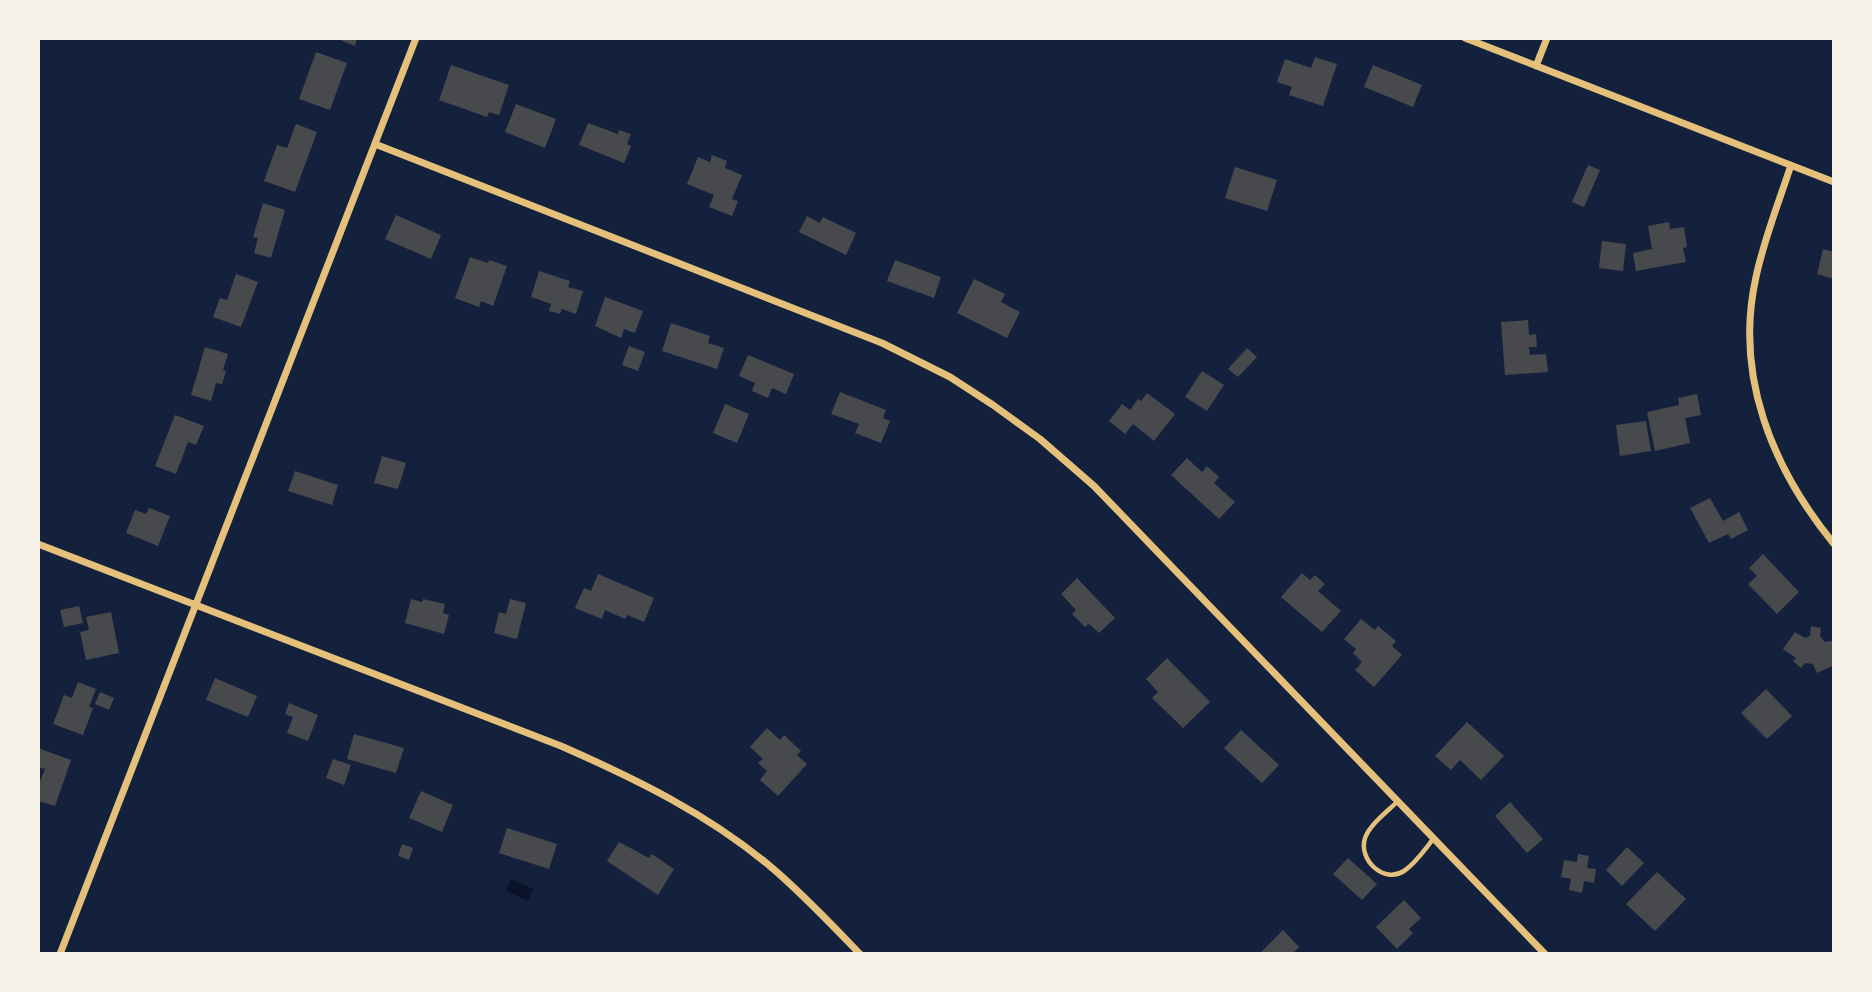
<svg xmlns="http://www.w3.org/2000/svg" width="1872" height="992" font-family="'Work Sans',sans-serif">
<rect width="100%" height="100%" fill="#14213d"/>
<path fill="#0b132b" d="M511,879L533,889L528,901L506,891Z"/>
<path fill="#48494c" d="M335,38H357L355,46Z
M316,52L347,63L330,110L299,99Z
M1315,57L1337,64L1323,106L1289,95L1292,87L1277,82L1285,59L1311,68Z
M451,65L509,85L499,115L489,112L487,117L439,100Z
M1373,65L1422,85L1413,107L1364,87Z
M516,104L556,119L545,148L505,132Z
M588,123L618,134L619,130L631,134L627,144L631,146L624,163L579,145Z
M296,124L317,132L295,192L264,181L277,145L287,148Z
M712,155L727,161L725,168L742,175L732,199L738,201L732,216L709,207L714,195L687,184L698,157L710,162Z
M1588,165L1600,170L1584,207L1572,202Z
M1235,167L1277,180L1267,211L1225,198Z
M263,203L285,210L271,258L254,253L258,238L253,237Z
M396,215L441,235L431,259L385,239Z
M807,216L820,223L823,217L856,233L846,255L799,232Z
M1669,222L1670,229L1684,227L1687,247L1683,248L1686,262L1636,271L1633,253L1652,249L1648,226Z
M1602,241L1626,244L1623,271L1599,268Z
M1823,249L1834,252V279L1817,274Z
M470,257L488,263L489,260L507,266L493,306L481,301L479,307L455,298Z
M895,260L941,277L934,298L887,281Z
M539,271L570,281L568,287L583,291L576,314L562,309L560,314L549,311L551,304L531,297Z
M236,274L258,282L241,327L213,317L220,298L227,300Z
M974,279L1005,294L1001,302L1020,312L1007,338L957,313Z
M605,297L643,311L635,333L624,329L621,338L595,326Z
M1528,320L1529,335L1536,334L1537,347H1529L1530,355L1546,354L1548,372L1505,375L1501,322Z
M671,323L710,336L708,343L724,348L717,369L662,351Z
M629,346L645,352L638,371L622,365Z
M205,347L228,354L223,370L226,371L222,384L216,383L211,401L191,395Z
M1247,348L1257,357L1238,377L1228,369Z
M748,355L794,374L786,394L772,388L768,398L752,391L755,383L739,376Z
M1202,371L1224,385L1207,411L1185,397Z
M840,392L886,410L883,418L890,421L881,443L855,433L859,424L831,414Z
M1147,393L1175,414L1154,441L1133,424L1125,434L1109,421L1122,404L1130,410L1138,399L1141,401Z
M1697,394L1701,415L1685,418L1690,443L1655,451L1647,412L1679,405L1678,398Z
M725,404L749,414L737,443L713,433Z
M175,415L204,426L196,445L188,442L176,474L155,466Z
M1646,421L1651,451L1620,456L1616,425Z
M382,456L406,463L398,489L374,483Z
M1187,458L1202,472L1207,466L1219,477L1214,483L1235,502L1219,519L1171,475Z
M295,471L338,485L332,505L288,491Z
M1710,498L1723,521L1739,512L1748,530L1731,539L1728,534L1709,543L1690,508Z
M149,508L170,516L158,546L126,533L135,510L146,514Z
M1763,554L1799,592L1777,614L1748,584L1757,576L1749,568Z
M1302,573L1310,580L1315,575L1325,584L1318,591L1341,611L1322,632L1281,597Z
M598,574L654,598L644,622L627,615L625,619L605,610L602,619L575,608L584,588L591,591Z
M1077,578L1115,618L1099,633L1089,624L1085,627L1072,614L1076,610L1061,594Z
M411,599L422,602L423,599L445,604L443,613L449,615L444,634L405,623Z
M510,599L526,603L517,639L494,633L499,612L506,614Z
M79,606L83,623L64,627L60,610Z
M111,612L119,653L86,660L80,632L89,630L86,617Z
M1361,619L1375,630L1378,626L1396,641L1392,646L1402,655L1374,687L1355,670L1362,662L1353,653L1356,649L1344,639Z
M1811,626L1821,628L1820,636L1825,642L1832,641L1834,648V665L1817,673L1813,664L1805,663L1801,668L1793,661L1796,658L1783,649L1795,632L1805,638L1810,636Z
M1167,658L1210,702L1183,728L1152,698L1158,692L1146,679Z
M215,678L257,696L248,717L206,700Z
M78,682L96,689L89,707L93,708L83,735L53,724L64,695L72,698Z
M1766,689L1792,716L1767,739L1741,713Z
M100,692L114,698L109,710L95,704Z
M289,703L318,715L308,741L287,733L293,717L285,714Z
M1467,722L1504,756L1481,780L1460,760L1451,770L1435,756Z
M767,728L780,740L784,735L801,751L797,755L807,764L778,796L760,780L767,771L758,763L763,759L750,747Z
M1241,730L1279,765L1262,783L1224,748Z
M354,734L404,748L396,773L347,759Z
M38,748L71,760L55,806L38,801V786L45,769L38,767Z
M333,759L351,765L344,785L326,778Z
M421,791L453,805L442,832L409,818Z
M1510,802L1543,839L1527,853L1495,816Z
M507,828L557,844L549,869L499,853Z
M619,842L649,858L652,854L674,869L658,895L607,861Z
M402,844L413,848L409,860L398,856Z
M1627,847L1644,863L1622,886L1606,870Z
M1578,854L1589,856L1587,868L1596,869L1594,883L1584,881L1582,893L1569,890L1571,879L1561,877L1564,860L1577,862Z
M1348,858L1377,884L1362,900L1333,874Z
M1657,872L1686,899L1655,931L1626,904Z
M1404,900L1421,918L1409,929L1413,933L1397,949L1376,927Z
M1283,930L1299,947L1292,954H1259Z"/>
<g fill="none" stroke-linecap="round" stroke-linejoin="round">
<path stroke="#e5c07b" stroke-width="4.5" d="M1398,801C1388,811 1370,824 1365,838C1358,860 1384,884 1404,871C1416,863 1425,849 1434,838"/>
<path stroke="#e5c07b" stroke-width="7" d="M1465,38L1834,182
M1536,66L1547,38
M375,144L882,343L950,377L993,405L1040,439L1094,486L1545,954
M1791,165C1779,202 1764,239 1756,277C1734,375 1772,468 1834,544
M38,544L561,746C636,779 708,814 771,867C803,894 831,924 860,954
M60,954L416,38"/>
</g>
<rect width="1872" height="992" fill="none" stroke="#f6f1e7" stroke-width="80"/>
</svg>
